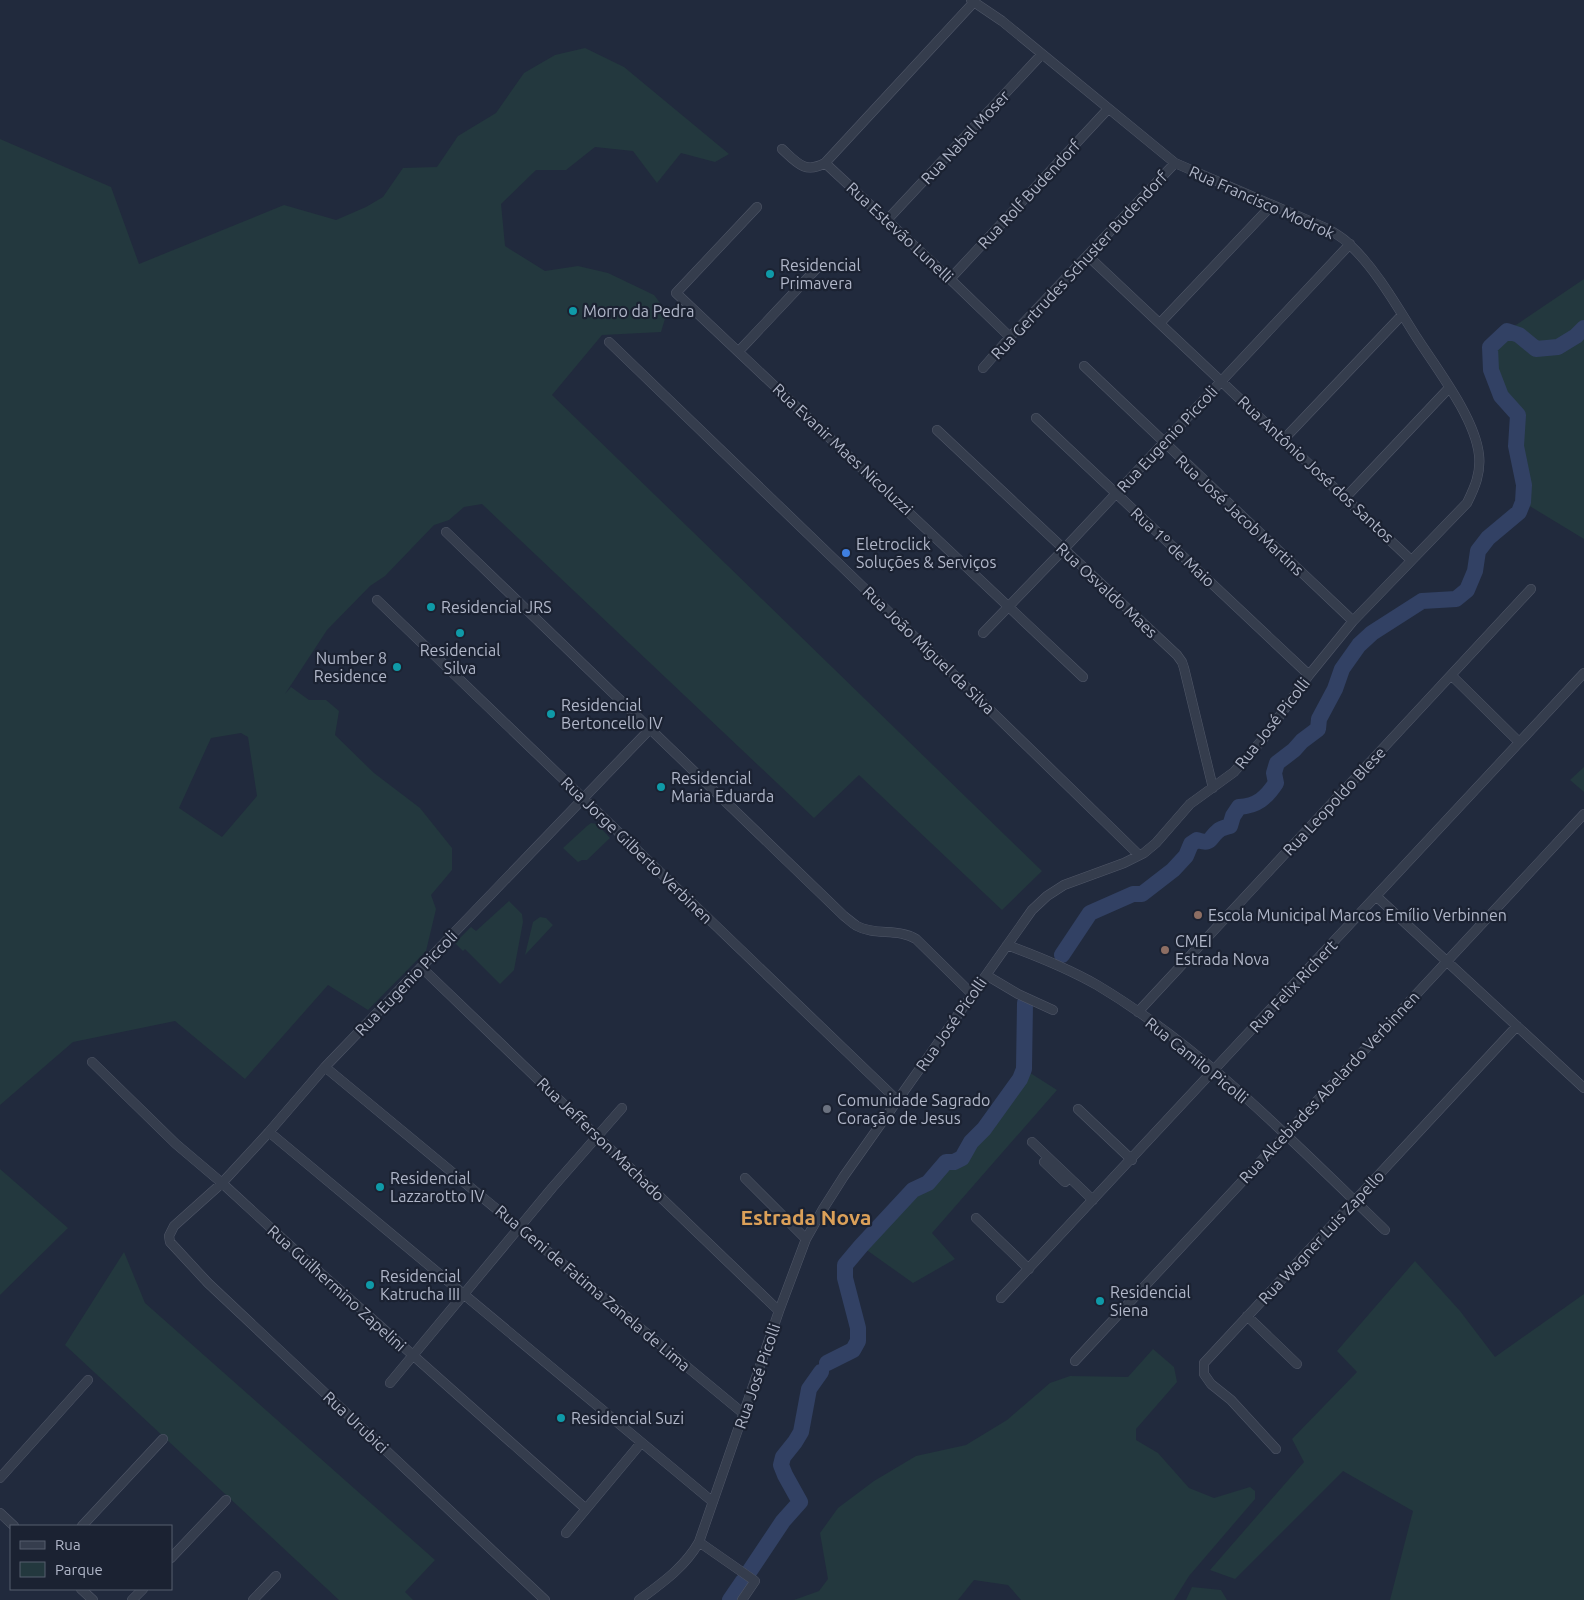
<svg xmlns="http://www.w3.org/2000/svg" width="1584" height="1600" font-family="Ubuntu,sans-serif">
<rect width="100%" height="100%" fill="#212a3d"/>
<path fill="#23383e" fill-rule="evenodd" d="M585,48L624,67L729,154L715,162L681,153L657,183L633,151L595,147L566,170H536L501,204L505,246L545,271L578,266L608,273L654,295L667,312L661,332L602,335L552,395L1042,871L1002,910L859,775L814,818L482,504L464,507L449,520L434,525L385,576L370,586L327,630L285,694L291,687L309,700H326L339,711L335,735L374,773L420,808L452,848V870L431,895L436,909L426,951L368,1010L328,985L245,1079L175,1021L73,1042L0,1105V139L111,187L139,264L284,205L336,220L366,207L383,197L403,168L437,167L458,136L496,113L524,73L555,55ZM241,733L248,737L257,796L222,837L179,808L211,738Z
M1584,279V539L1523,502L1524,485L1516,446L1518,415L1501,396L1491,370L1490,347L1507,331Z
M1584,767V792L1570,780Z
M591,823L597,824L610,838L587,860H582L578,862L563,848L587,826Z
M509,901L522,914L523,922L514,970L500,984L465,949L463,951L455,943L471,927L476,931Z
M540,917L546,918L553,925L525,955L533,922Z
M1024,1069L1057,1090L932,1233L955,1259L913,1283L861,1246L913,1190L928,1183L946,1162H954L962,1158L971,1142L984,1129L987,1123L1010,1094L1020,1079Z
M0,1169L68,1228L0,1295Z
M124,1252L145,1303L435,1560L405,1592L413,1600H339L65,1345Z
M1415,1261L1460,1311L1495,1357L1584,1294V1600H1390L1413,1511L1343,1471L1235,1579L1210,1570L1304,1462L1292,1439L1357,1372L1337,1351Z
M1153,1349L1174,1367L1177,1382L1136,1429V1440L1158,1453L1189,1488L1214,1498L1250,1487L1255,1491V1499L1189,1576L1174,1600H1021L1008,1585L974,1580L958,1600H794L819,1591L828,1579L820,1533L838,1508L874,1481L916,1456L966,1445L1007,1420L1050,1383L1070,1376L1128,1377Z
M1192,1587L1221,1590L1227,1600H1186Z"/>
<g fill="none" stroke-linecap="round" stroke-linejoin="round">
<path stroke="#324164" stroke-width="16" d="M1062,955L1090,913L1133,894H1142L1173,870L1186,856L1191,844L1197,840C1212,845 1209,838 1218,831C1221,828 1226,827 1230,826L1233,816L1239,807C1257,806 1266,798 1276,783L1274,773L1277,763L1294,750L1302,741L1318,729L1319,719L1335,689L1342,669L1359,645L1372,633L1422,601L1456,599L1467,590L1475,571L1478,551L1488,538L1519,512L1523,502L1524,485L1516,446L1518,415L1501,396L1491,370L1490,347L1507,331L1519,335L1536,349L1558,347L1576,336L1584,328
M827,1363L853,1350L858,1341V1328L845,1278V1265L861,1246L913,1190L928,1183L946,1162H954L962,1158L971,1142L984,1129L1020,1079L1024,1069L1025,1003
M749,1572L783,1521L800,1502L785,1475L781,1465L783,1457L795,1442L801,1432L809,1389L821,1372
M730,1600L743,1581"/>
<defs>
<path id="minor" d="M782,149C797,163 805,174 825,163L950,279L1010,337
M825,163L974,2
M757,207L676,293L1083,677
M887,220L1042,54
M1088,256L1411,560
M950,279L1108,109
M1161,322L1272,205
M609,342L948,669L1139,855
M739,351L819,266
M1084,366L1353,621
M983,368L1010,337L1175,163
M1036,418L1309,675
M937,430L1177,655L1182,662L1184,668L1213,788
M1284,439L1402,315
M1346,497L1449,388
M446,532L844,916C848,919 852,923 857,926C875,936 898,928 916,939L972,994
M377,600L897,1100
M983,633L1064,549L1350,244
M1451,675L1519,742
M1376,896L1584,1088
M1007,945C1037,956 1069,969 1097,985C1206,1050 1294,1143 1385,1230
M422,968L779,1311
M986,975L1018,994L1053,1010
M1138,1012L1531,589
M92,1062L176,1144L222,1183L298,1253L586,1509
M325,1067L744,1414
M1078,1109L1132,1160
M269,1132L713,1502
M1032,1142L1093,1200
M1044,1162L1065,1182
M745,1178L806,1239
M976,1218L1029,1269
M1001,1298L1584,673
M1247,1316L1297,1364
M1075,1361L1584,814
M390,1383L552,1188L622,1108
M1276,1449L1231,1400L1211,1384L1204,1374V1363L1517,1026
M0,1478L88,1380
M0,1513L14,1526
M82,1526L163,1439
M566,1533L641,1443
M699,1542L755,1581L742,1600
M171,1558L226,1500
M81,1589L93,1600
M132,1600L143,1589
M253,1600L276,1576
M545,1600L208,1283L170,1242L169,1236L174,1226L222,1183L269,1132L325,1067L650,729
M639,1600C662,1583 685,1567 699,1542L779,1311L806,1239L823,1209L844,1176L1032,910L1047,896L1064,885L1124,863L1144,853L1156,843L1190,804L1234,772L1263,739L1309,675L1353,621L1467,503C1475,487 1481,473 1479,455C1475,418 1437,369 1417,338C1398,308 1376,269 1350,245C1344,238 1336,234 1328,229L1175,163L1002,21L971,0"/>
</defs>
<use href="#minor" stroke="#505768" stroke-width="10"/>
<use href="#minor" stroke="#353d4d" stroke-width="9"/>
</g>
<g fill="#0f9aa8" stroke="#1b2232" stroke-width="2">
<circle cx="770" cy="274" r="5"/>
<circle cx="573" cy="311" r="5"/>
<circle cx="431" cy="607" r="5"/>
<circle cx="460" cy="633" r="5"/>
<circle cx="397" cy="667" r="5"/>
<circle cx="551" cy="714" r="5"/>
<circle cx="661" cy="787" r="5"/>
<circle cx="380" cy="1187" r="5"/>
<circle cx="370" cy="1285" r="5"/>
<circle cx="1100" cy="1301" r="5"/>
<circle cx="561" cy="1418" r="5"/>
</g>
<circle fill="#3f7fe0" stroke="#1b2232" stroke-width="2" cx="846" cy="553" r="5"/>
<g fill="#8d6e63" stroke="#1b2232" stroke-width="2">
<circle cx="1198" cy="915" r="5"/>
<circle cx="1165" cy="950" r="5"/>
</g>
<circle fill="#6b7280" stroke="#1b2232" stroke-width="2" cx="827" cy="1109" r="5"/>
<g text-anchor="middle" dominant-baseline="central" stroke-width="4.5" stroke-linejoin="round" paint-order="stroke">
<g font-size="16" fill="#b1b7c9" stroke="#1b2232">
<text transform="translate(965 137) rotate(-47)">Rua Nabal Moser</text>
<text transform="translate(1029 194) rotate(-47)">Rua Rolf Budendorf</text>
<text transform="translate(1262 202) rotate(24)">Rua Francisco Modrok</text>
<text transform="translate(900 232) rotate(43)">Rua Estevão Lunelli</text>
<text transform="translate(1079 265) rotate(-47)">Rua Gertrudes Schuster Budendorf</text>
<text transform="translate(1167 439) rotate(-47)">Rua Eugenio Piccoli</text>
<text transform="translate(843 449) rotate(43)">Rua Evanir Maes Nicoluzzi</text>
<text transform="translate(1316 469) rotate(43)">Rua Antônio José dos Santos</text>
<text transform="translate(1240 515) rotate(43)">Rua José Jacob Martins</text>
<text transform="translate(1173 547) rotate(43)">Rua 1º de Maio</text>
<text transform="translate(1107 590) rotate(43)">Rua Osvaldo Maes</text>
<text transform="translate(929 650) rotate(44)">Rua João Miguel da Silva</text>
<text transform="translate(1272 723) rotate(-52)">Rua José Picolli</text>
<text transform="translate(1334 801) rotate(-47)">Rua Leopoldo Blese</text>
<text transform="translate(637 850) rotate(44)">Rua Jorge Gilberto Verbinen</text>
<text transform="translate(406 983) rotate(-46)">Rua Eugenio Piccoli</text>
<text transform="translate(1293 986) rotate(-47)">Rua Felix Richert</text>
<text transform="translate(951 1024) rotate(-55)">Rua José Picolli</text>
<text transform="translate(1197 1060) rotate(39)">Rua Camilo Picolli</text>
<text transform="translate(1329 1087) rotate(-47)">Rua Alcebiades Abelardo Verbinnen</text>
<text transform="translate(601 1139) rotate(44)">Rua Jefferson Machado</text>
<text transform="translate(1321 1237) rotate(-47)">Rua Wagner Luis Zapello</text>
<text transform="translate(337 1288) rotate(42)">Rua Guilhermino Zapelini</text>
<text transform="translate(593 1288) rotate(40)">Rua Geni de Fatima Zanela de Lima</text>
<text transform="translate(757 1376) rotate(-71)">Rua José Picolli</text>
<text transform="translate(356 1422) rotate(43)">Rua Urubici</text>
</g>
<g font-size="16" fill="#b1b7c9" stroke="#1b2232" text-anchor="start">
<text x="780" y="265">Residencial<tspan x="780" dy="18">Primavera</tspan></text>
<text x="583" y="311">Morro da Pedra</text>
<text x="856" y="544">Eletroclick<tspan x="856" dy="18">Soluções &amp; Serviços</tspan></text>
<text x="441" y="607">Residencial JRS</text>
<text x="460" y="650" text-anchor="middle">Residencial<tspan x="460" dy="18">Silva</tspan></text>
<text x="387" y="658" text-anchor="end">Number 8<tspan x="387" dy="18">Residence</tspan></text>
<text x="561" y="705">Residencial<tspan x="561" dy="18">Bertoncello IV</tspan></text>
<text x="671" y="778">Residencial<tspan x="671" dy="18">Maria Eduarda</tspan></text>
<text x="1208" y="915">Escola Municipal Marcos Emílio Verbinnen</text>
<text x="1175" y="941">CMEI<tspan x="1175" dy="18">Estrada Nova</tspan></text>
<text x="837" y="1100">Comunidade Sagrado<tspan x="837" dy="18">Coração de Jesus</tspan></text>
<text x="390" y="1178">Residencial<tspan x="390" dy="18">Lazzarotto IV</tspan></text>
<text x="380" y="1276">Residencial<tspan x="380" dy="18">Katrucha III</tspan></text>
<text x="1110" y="1292">Residencial<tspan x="1110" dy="18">Siena</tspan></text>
<text x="571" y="1418">Residencial Suzi</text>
</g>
<g font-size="21" font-weight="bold" fill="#dba059" stroke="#1b2232">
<text x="806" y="1217">Estrada Nova</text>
</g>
</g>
<rect x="10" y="1525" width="162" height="65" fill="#1b2232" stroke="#575e6e"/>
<rect x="20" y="1541" width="25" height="8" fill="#353d4d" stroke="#575e6e"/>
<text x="55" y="1550" font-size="15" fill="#b1b7c9">Rua</text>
<rect x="20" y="1562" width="25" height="15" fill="#23383e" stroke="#575e6e"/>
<text x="55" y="1575" font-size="15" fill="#b1b7c9">Parque</text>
</svg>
